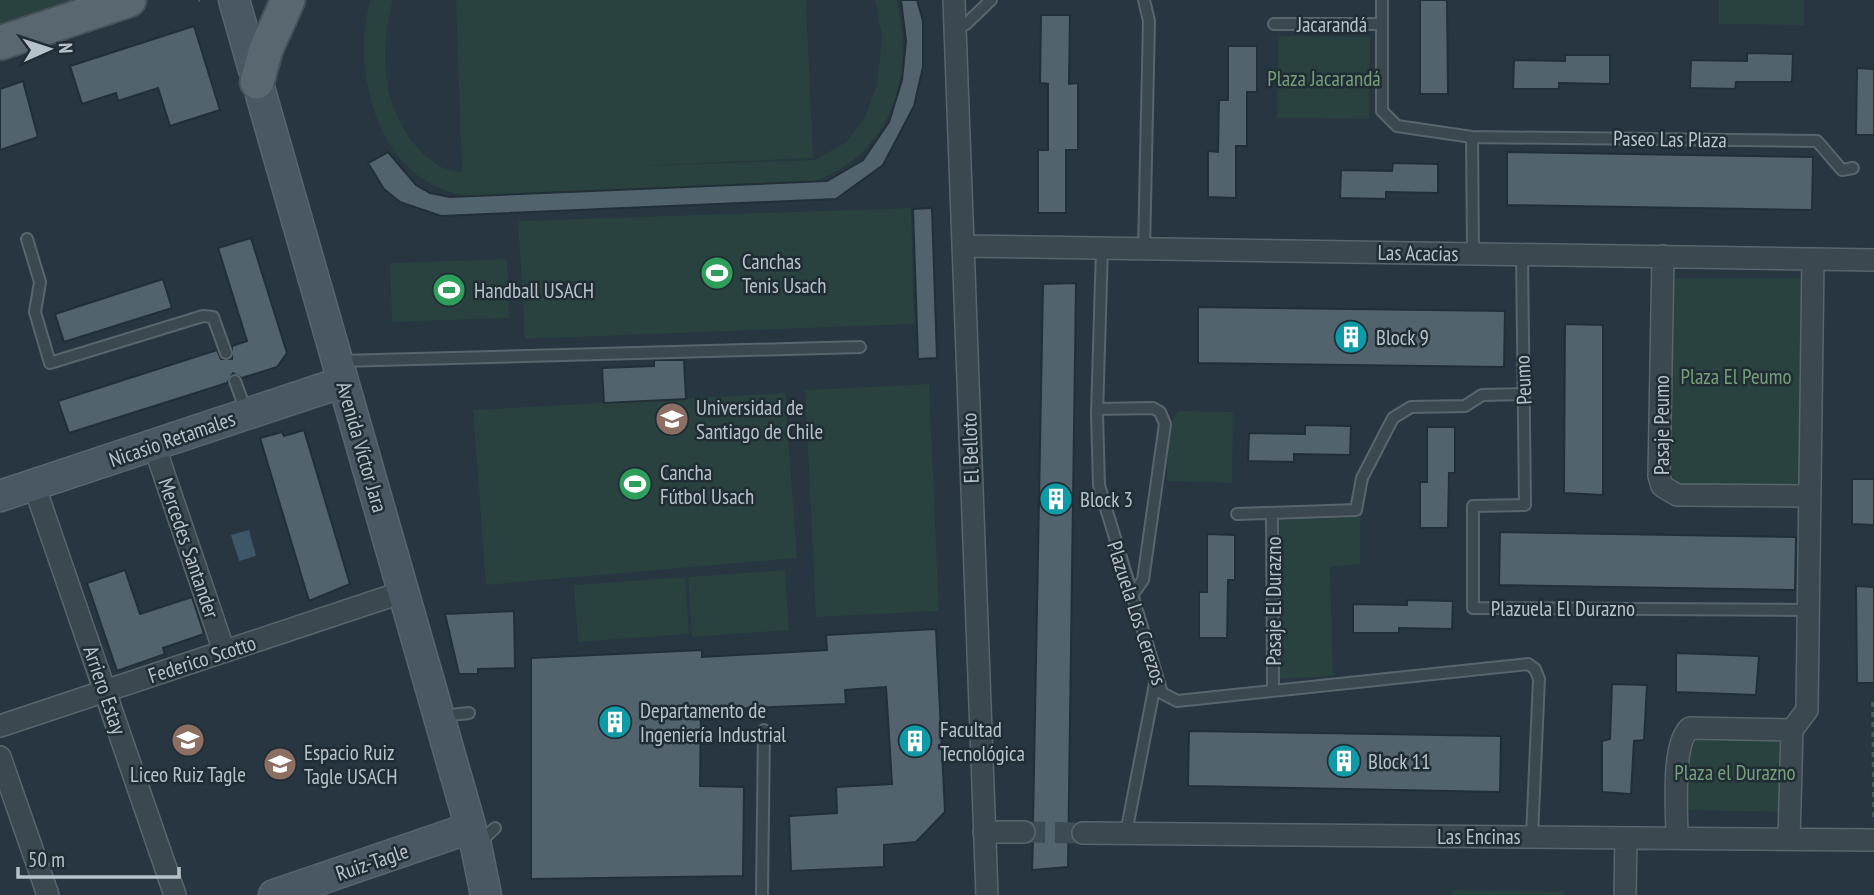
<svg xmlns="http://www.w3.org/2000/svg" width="1874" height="895" font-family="'PT Sans Narrow',sans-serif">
<rect width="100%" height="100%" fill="#273640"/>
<path fill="#29413f" d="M0,0H76L0,27Z
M370,0H393C386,26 383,55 387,82C392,118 422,171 462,172L456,0H806L813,158L640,166L815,160L846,142L864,119L877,85L882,37L875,0H897C915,79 891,156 810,183L466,196C378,182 351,75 370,0Z
M1719,0H1804V25L1719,24Z
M1278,36L1370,37L1369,119L1277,118Z
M911,208L914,324L525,339L518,221Z
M507,259L509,318L392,322L390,263Z
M1668,278H1807L1803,482L1793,490L1679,489L1666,478Z
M929,384L939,611L816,617L805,390Z
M785,393L797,558L486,585L473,410Z
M1178,411L1233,412L1232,483L1167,481L1168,427Z
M1360,517V564L1330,567L1333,676L1277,679L1280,520Z
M785,570L789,630L692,637L688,577Z
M685,577L689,634L578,642L574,585Z
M1692,733L1785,735L1786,812L1685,810V748Z
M1451,890L1564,891V895H1451Z"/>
<path fill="#3e5768" d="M249,530L256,556L239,561L231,535Z"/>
<path fill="#53636d" stroke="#222f37" stroke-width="2" d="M901,0H917L923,21V67L914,106L883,165L836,199L441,216L400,202L384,189L368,163L388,152L416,185L430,193L450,197L827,181L863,160L889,122L902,80L906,41Z
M1420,0H1447L1448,94H1420Z
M1041,15H1070L1069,84L1078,83V150H1066V213H1038V150H1048V84L1040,83Z
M194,26L220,110L170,126L158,88L118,101L116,93L82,104L70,66Z
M1228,46H1257V92H1247V146H1236V198L1208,197V151L1218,152L1219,100H1228Z
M1747,53L1793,54L1792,82H1736L1735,89L1690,88L1691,60L1747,61Z
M1565,55H1610V84L1559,83V89H1513L1514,60L1565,61Z
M1857,68L1874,69V135H1856Z
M23,81L38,137L0,150V89Z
M1507,152L1813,157L1812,210L1507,205Z
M1393,163L1438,164V193L1386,192V199L1340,198L1341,170L1392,171Z
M932,208L937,358L918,359L913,209Z
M251,238L287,353L277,367L242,378L233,373L227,383L69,433L58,401L217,350L221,359H232V346L247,341L218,248Z
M163,279L172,308L64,342L55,314Z
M1076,283L1068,867L1032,870L1033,841L1037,833L1033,823L1043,284Z
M1198,307L1505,311L1504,367L1198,363Z
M1565,324L1603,325V495L1564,493Z
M654,360H684L686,399L604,403L602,368L654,366Z
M1305,425L1351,426L1350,455L1294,454V462L1248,461L1249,433L1305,434Z
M1427,427H1455V473H1449L1448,528H1420V482H1427Z
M304,430L350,584L309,601L260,438L282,432L284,436Z
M1852,479H1874V525L1852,524Z
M1500,532L1796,537L1795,590L1499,585Z
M1207,534L1235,535V580H1228L1227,638H1199V592H1207Z
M125,570L140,614L192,597L204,634L163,648L165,654L117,671L87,583Z
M1856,586L1874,587V683H1857Z
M1407,600L1453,601L1452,629L1399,628V633H1353V604L1407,605Z
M514,611L515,668L478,669V674H459L445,614Z
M936,629L945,812L916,842L884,845V867L791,871L789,816L837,813L836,787L892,784L886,687L845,690L846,704L701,710L700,786L744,787L743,876L531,879V658L702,650V657L827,650L826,635Z
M1676,653L1759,656L1756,695L1676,692Z
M1612,684L1647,685L1644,740L1634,741L1631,794L1602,792V741L1610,739Z
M1189,731L1501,736L1500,792L1188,786Z"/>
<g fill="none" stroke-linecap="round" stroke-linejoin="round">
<path stroke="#3d4b55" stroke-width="21" stroke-dasharray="21 10" stroke-linecap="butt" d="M1024,832L1083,833"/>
<defs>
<path id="lane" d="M1144,0L1149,21L1144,249
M1382,0V111L1397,126L1472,137L1817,141L1842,170L1853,168
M1274,24H1382
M955,28L966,24L991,0
M1472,137L1473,254
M27,239L40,282L35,312L50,363L203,316L213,317L226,353
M1102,248L1097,414L1099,485L1162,693L1177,701L1528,664L1535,669L1539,679L1532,836
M1522,255L1525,505L1473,506V608L1807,610
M340,361L860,347
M235,381L246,411
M1097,409L1153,408L1160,412L1165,424L1143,580L1131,597
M1272,513L1273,690
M1237,514L1356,510L1362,478L1393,418L1411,407L1465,406L1482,395L1525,394
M441,716L469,713
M1126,833L1156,679
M478,844L495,828
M762,895L764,730"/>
<path id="street" d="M954,0L987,895
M963,246L1874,260
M1663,256L1659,476L1662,486L1677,495L1809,496
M154,445L224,651
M34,485L175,895
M0,726L403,592
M0,757L48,895
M984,832H1024
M1083,833L1874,840
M1677,838C1677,813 1671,743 1690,728L1792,730
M1789,839L1792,730L1807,710L1813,259
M1625,895L1626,838"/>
<path id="secondary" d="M234,0L476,846L486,895
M0,496L343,382
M274,895L470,828"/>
<path id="primary" d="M0,43L129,0
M257,82L266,49L288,0"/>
</defs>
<use href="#lane" stroke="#59656d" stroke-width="14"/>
<use href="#street" stroke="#59656d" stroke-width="24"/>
<use href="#secondary" stroke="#59656d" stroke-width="33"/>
<use href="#primary" stroke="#455159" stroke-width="37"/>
<path stroke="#475d5b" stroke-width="3.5" stroke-dasharray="5 5" stroke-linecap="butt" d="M198,0H200
M1873,702L1874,818"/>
<use href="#lane" stroke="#3b4850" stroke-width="10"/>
<use href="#street" stroke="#3b4850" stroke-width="21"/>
<use href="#secondary" stroke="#4a5863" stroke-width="30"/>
<use href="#primary" stroke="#596770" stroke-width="33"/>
</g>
<defs>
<symbol id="stadium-disc" viewBox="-11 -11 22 22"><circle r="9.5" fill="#2e9e5b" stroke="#202d35"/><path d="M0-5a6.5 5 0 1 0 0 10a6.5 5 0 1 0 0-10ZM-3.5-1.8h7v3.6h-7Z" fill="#fff"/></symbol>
<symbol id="building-disc" viewBox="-11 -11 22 22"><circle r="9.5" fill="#0f9aa8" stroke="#202d35"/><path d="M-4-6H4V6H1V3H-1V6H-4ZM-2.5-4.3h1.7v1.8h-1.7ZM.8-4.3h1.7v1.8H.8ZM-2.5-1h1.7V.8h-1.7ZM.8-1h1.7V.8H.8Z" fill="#fff"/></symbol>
<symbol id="university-disc" viewBox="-11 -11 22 22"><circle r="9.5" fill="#8d6e63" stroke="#202d35"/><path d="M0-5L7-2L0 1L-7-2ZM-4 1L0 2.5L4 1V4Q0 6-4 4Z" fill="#fff"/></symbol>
<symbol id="school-disc" viewBox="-11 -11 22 22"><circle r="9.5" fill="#8d6e63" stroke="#202d35"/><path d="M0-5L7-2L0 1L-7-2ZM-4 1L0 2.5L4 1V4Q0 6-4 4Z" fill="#fff"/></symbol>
</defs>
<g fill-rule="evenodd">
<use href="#stadium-disc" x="698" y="254" width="38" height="38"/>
<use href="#stadium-disc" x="430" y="271" width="38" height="38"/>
<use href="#building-disc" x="1332" y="318" width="38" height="38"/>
<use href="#university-disc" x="653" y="400" width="38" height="38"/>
<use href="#stadium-disc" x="616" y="465" width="38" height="38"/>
<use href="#building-disc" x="1037" y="480" width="38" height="38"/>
<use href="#building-disc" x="596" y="703" width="38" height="38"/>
<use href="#school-disc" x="169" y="721" width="38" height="38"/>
<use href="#building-disc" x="896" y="722" width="38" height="38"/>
<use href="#building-disc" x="1325" y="742" width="38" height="38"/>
<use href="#university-disc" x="261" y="745" width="38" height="38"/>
</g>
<g text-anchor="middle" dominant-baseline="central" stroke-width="5" stroke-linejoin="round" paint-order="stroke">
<g font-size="21" fill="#b8c2ca" stroke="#202d35">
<text x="1332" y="24">Jacarandá</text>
<text transform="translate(1670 139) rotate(1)">Paseo Las Plaza</text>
<text transform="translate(1418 253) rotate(1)">Las Acacias</text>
<text transform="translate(1523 380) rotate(-93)">Peumo</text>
<text transform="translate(1661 425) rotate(-90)">Pasaje Peumo</text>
<text transform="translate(172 439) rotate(-19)">Nicasio Retamales</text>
<text transform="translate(362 447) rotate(74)">Avenida Víctor Jara</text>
<text transform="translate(970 448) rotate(-92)">El Belloto</text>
<text transform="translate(189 548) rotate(71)">Mercedes Santander</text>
<text transform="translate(1273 601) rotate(-90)">Pasaje El Durazno</text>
<text x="1563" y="608">Plazuela El Durazno</text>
<text transform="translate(1137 613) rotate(72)">Plazuela Los Cerezos</text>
<text transform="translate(202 659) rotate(-18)">Federico Scotto</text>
<text transform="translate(105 690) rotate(71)">Arriero Estay</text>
<text x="1479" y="836">Las Encinas</text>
<text transform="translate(372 862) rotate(-19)">Ruiz-Tagle</text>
</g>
<g font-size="21" fill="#779f79" stroke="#202d35">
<text x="1324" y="78">Plaza Jacarandá</text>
<text x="1736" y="376">Plaza El Peumo</text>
<text x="1735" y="772">Plaza el Durazno</text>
</g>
<g font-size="21" fill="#b8c2ca" stroke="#202d35" text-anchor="start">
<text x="742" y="261">Canchas<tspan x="742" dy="24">Tenis Usach</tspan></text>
<text x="474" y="290">Handball USACH</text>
<text x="1376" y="337">Block 9</text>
<text x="696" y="407">Universidad de<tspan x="696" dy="24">Santiago de Chile</tspan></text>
<text x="660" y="472">Cancha<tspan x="660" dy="24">Fútbol Usach</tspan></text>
<text x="1080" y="499">Block 3</text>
<text x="640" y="710">Departamento de<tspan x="640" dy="24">Ingeniería Industrial</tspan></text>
<text x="940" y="729">Facultad<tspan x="940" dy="24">Tecnológica</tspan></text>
<text x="304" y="752">Espacio Ruiz<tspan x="304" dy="24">Tagle USACH</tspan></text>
<text x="1368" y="761">Block 11</text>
<text x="188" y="774" text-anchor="middle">Liceo Ruiz Tagle</text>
</g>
</g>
<g transform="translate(49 49) rotate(87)" stroke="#202d35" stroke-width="5" paint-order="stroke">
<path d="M0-5L12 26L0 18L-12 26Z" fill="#b8c2ca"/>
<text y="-10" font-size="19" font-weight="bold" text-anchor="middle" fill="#b8c2ca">N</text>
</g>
<path d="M18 867v10h161v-10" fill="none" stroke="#b8c2ca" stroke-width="3.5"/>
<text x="28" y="867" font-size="21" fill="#b8c2ca" stroke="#202d35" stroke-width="5" paint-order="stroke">50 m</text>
</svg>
